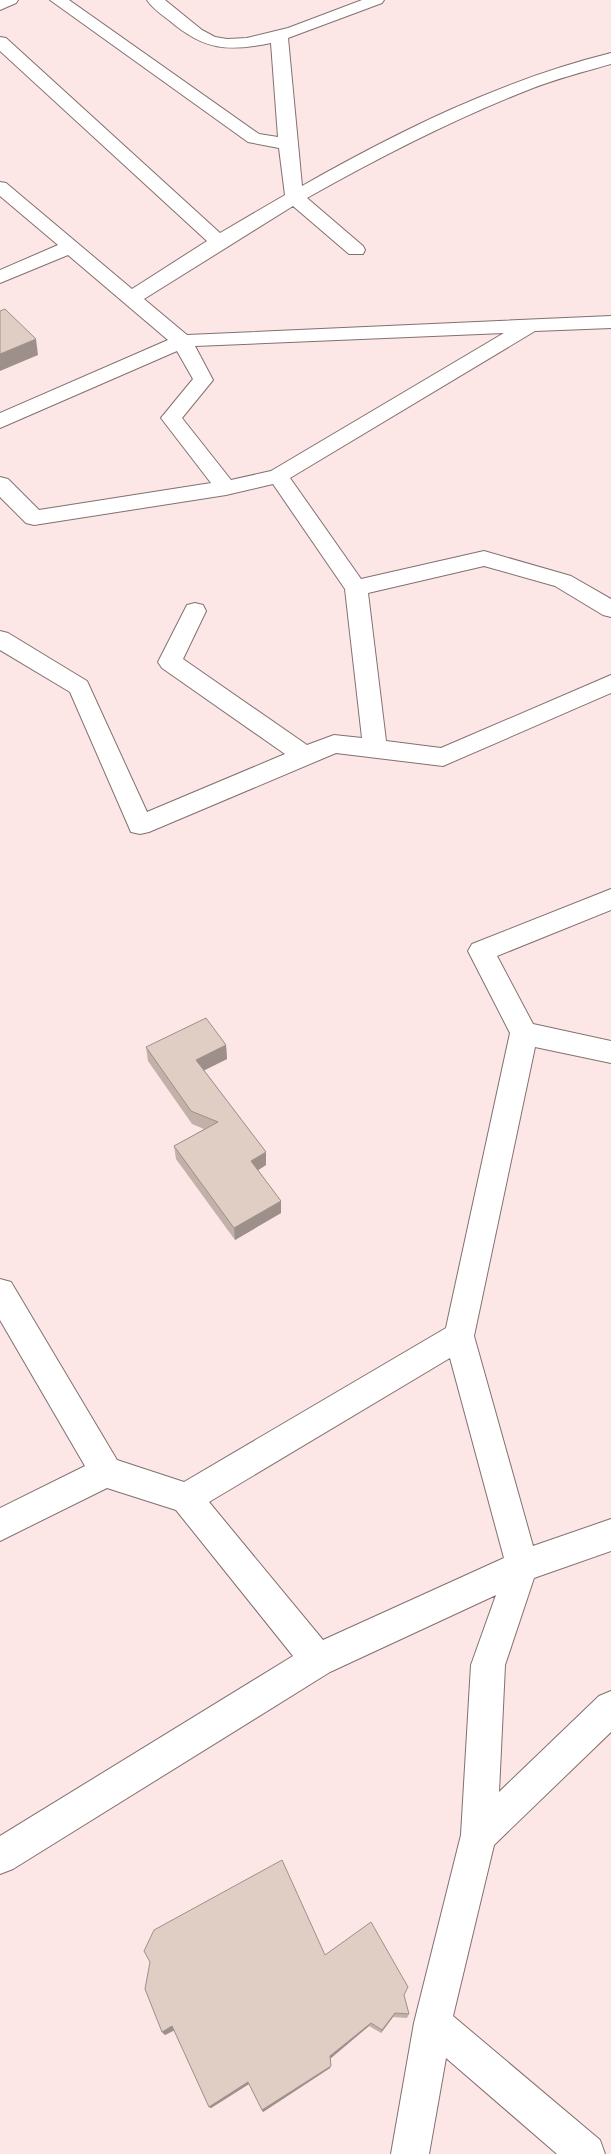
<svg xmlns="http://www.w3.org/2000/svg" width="611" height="2154" font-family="'Source Sans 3',sans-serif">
<rect width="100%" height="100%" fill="#fce6e6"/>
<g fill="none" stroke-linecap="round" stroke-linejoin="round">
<defs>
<path id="street" d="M0,0H18L16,3L0,10Z
M50,0H69L259,134L278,137L271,43C228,52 204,50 170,21C162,15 152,8 147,0H165L202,30L215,37L227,39L247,38L288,28L362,0H384L382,3L288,38L302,186C399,131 502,80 611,53V64C583,72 555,79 528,90C452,120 378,158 307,198L363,246L365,250L363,254H349L293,206L144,299L187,335L611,316V328L535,331L290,478L361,579L484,551L571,576L611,599V617L603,615L555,586L484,566L368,593L386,741L441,748L611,675V693L443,766L336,753L149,832L140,834L131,832L70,692L0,650V631L8,633L87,681L147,812L285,754L162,668L158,662L187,605L195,603L203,605L206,611L183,659L307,745L334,735L362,738L345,589L273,484L226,495L34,525L26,523L0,497V477L8,479L39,510L211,483L161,418L193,379L177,351L0,428V413L168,340L68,255L0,283V270L58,245L0,196V182L6,183L132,289L207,241L0,51V37L6,38L220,233L285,195L279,148L248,142ZM504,333L271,471L231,480L182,418L213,380L195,346Z
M611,889V910L497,956L533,1024L611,1041V1063L535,1047L474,1336L533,1546L611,1519V1551L534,1578L505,1665L499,1792L599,1696L611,1691V1732L494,1845L453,2016L600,2140L605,2154H557L446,2058L429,2154H391L414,2023L461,1835L471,1665L496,1595L330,1672L13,1869L0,1874V1836L293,1656L176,1510L107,1488L0,1541V1508L85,1466L0,1320V1279L11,1282L117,1460L184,1482L446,1328L510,1033L468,951L472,944ZM450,1358L504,1558L323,1640L209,1502Z"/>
</defs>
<use href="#street" stroke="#837070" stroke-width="2"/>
<use href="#street" fill="#fff" fill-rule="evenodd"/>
</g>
<path fill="#c1b1a9" d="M226,1045L227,1059L204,1070L266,1152V1165L258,1170L281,1201V1213L235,1240L176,1159L174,1146L204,1129L192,1124L148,1061L146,1047Z
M325,1955L404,1995L409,2014L407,2018L393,2017L381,2033L369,2026L330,2058V2068L263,2112L249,2084L211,2108L209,2107L174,2030L165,2035L162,2032Z"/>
<path fill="#9d908a" d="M36,339L38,355L0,371V354Z
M226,1045L227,1059L197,1074L196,1060Z
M266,1152V1165L252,1174L251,1161Z
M281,1201V1213L235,1240L234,1228Z
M395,2013L393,2017L381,2033L382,2030Z
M371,2023L369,2026L330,2059V2056Z
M172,2026L175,2030L165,2035L162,2032Z
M331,2066L330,2068L263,2112L262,2110Z
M248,2082L249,2084L211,2108L209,2107Z"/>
<path fill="#e0cec5" stroke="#9d908a" d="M5,309L36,339L0,354V311Z
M206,1018L226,1045L196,1060L266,1152L251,1161L281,1201L234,1228L174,1146L218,1122L191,1111L146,1047Z
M282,1860L325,1955L371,1922L408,1987L404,1995L409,2014L395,2013L382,2030L371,2023L330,2056L331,2066L262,2110L248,2082L209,2107L172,2026L162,2032L145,1989L150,1962L144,1951L154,1930Z"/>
</svg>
